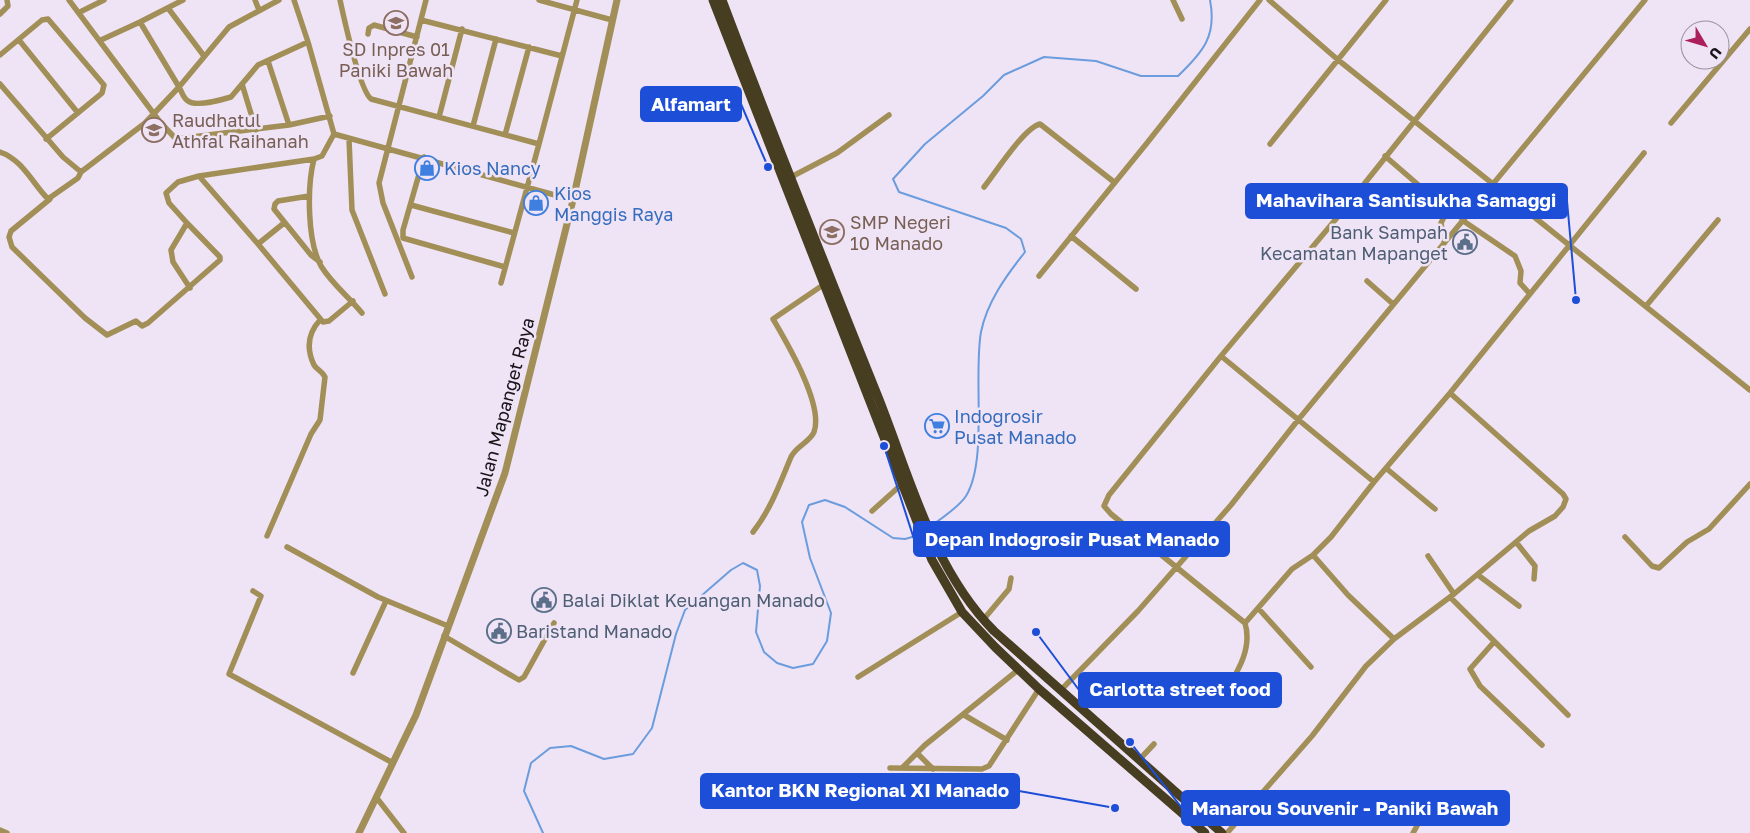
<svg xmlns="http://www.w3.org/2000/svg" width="1750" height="833" font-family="'Golos Text',sans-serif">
<rect width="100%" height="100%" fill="#efe4f5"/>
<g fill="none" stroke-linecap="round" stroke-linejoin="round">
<path stroke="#6b9cde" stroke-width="2" d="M931,526C942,518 959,507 966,496C988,461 973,375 981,332C987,302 1006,276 1025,252L1021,239L1006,228L899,192L893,179L925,144L983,96L1004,75L1044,57L1096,61L1141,76H1178C1203,52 1217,36 1210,0
M543,833L524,791L531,763L550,748L571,746L604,759L633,754L652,728L676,634L685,610L731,570L743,563L757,570L760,586L756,632L764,652L777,663L793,668L813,664L827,641L831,613L810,558L802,522L809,505L825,500L845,507L893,538L905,539L919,535"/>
<path stroke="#a28f58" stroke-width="5.5" d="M69,0L160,122L176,139L289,125L330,116
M255,0L259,10
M279,0L229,27L179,87C182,92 183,98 188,101C196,107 221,100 231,97L258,65L308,42L294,0
M340,0C344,18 359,89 371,99L539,144L501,283
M539,0L612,20
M1173,0L1182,19
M1269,0L1337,59L1750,390
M168,8L204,56
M80,12L104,0
M0,14L8,6L7,0
M421,20L562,56
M368,34L369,28L374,25L417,37
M19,40L78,113
M101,40L140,22
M308,42L334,134L573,200
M0,55L42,20L48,19L104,85L102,93L46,139
M268,61L289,125
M0,84L63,157L81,172L145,123L179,87L140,22L183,0
M242,84L256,130
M439,117L462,29
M1671,123L1750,29
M473,126L496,39
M334,134L322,156L314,159C307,186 307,241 321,266C332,284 349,297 362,313
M505,135L529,47
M349,139L352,210L385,294
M539,144L577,0
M1270,144L1386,0
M0,152C22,159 33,184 48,199L78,178L81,172
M1385,156L1445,208L1447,211L1441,223L1444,242
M424,157L403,230V238L505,267
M791,177L837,153L889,115
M984,187C996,172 1024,128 1040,124L1114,182
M309,196L278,201L275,204L274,209L311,255L320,262
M50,199L11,231L9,237L12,247L85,318L107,335L136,321L142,326L148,323L220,260V257L187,223
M411,205L514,233
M1462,220L1515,256L1521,271L1520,283L1529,293
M284,223L258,244L199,176L314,159
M1071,236L1136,289
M258,244L323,322L329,321L353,301
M1039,276L1147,143L1260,0
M412,277L383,203L379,183L426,0
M1367,281L1393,304
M190,288L173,262L171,250L187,223L169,203L166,193L178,182L199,176
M1646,306L1718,220
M1221,356L1374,482L1331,537L1313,555L1292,569L1245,623L1111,514L1104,506L1109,495Z
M1221,356L1341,213L1511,0
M1387,469L1435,509
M1374,482L1450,393L1644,153
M872,511L902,484
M753,532C771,509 780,483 791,457C796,446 810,442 814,432C824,405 787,343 773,319L823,285
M267,536L311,434L320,420L325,377C322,371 317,370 314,365C306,348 308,333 320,320
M1625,537L1652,566L1659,568L1687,542L1709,529L1750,484
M1516,542L1535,566L1534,579
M287,547L378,597L448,626
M1313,555L1348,595L1394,639L1454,594L1529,531L1555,516L1563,507L1566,499L1563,494L1450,393
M1428,556L1454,594
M1478,575L1519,606
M253,591L261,596L229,674L393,763
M1450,597L1568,715
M1258,608L1311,667
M983,620L1009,589L1011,578
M444,636L519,680L524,677L554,623
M1494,642L1470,669L1480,686L1542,745
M353,673L386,601
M858,677L962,612
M1060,691L1138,611L1231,505L1298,420L1645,0
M1223,696C1236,674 1253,650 1245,623
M964,715L1007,740
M917,753L933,769
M1139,760L1154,744
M890,768L982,769L989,766L1039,689
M902,768L925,745L1018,670
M376,797L404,833
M0,830L7,833
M1227,833L1312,736L1366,666L1394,639
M1413,833L1418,824"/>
<path stroke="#a28f58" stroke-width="7" d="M359,833L416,715L505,473L573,200L617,0"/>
<path stroke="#473d20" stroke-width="9" d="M713,0L932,560L962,612L995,647L1039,689L1205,833
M722,0C772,133 825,265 878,397C910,477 932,568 994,631L1222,833"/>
</g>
<defs>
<symbol id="school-ring" viewBox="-11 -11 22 22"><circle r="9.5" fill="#efe4f5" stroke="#8d6e63" stroke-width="1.5"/><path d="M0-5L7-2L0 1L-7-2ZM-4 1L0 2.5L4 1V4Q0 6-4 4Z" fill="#8d6e63"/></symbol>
<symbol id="shop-ring" viewBox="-11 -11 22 22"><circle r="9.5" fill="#efe4f5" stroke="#3f7fe0" stroke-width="1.5"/><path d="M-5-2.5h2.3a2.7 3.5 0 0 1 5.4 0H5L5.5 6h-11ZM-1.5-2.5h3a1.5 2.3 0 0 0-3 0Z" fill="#3f7fe0"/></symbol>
<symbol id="civic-ring" viewBox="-11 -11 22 22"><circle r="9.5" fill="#efe4f5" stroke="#5c6f8a" stroke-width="1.5"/><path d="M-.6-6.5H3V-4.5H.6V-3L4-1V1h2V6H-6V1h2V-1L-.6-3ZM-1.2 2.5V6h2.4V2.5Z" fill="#5c6f8a"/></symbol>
<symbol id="supermarket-ring" viewBox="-11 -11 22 22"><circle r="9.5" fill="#efe4f5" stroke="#3f7fe0" stroke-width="1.5"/><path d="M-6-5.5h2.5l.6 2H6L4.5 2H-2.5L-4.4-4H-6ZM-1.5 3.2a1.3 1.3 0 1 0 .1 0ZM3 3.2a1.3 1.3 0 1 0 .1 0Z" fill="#3f7fe0"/></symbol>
</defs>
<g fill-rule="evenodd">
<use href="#school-ring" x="382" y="9" width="28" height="28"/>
<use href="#school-ring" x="140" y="116" width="28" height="28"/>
<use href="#shop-ring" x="413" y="154" width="28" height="28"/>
<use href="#shop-ring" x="522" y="189" width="28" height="28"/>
<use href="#school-ring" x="818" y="218" width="28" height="28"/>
<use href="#civic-ring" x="1451" y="228" width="28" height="28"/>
<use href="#supermarket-ring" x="923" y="412" width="28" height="28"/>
<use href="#civic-ring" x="530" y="586" width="28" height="28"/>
<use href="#civic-ring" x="485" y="617" width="28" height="28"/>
</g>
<g text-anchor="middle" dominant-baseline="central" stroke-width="5" stroke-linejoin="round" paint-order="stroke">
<g font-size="18" fill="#785e54" stroke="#efe4f5" text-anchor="start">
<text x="396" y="49" text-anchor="middle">SD Inpres 01<tspan x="396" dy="21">Paniki Bawah</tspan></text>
<text x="172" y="120">Raudhatul<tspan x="172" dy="21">Athfal Raihanah</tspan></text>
<text x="850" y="222">SMP Negeri<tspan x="850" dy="21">10 Manado</tspan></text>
</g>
<g font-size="18" fill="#366cbe" stroke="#efe4f5" text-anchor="start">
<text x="444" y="168">Kios Nancy</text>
<text x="554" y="193">Kios<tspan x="554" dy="21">Manggis Raya</tspan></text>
<text x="954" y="416">Indogrosir<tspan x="954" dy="21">Pusat Manado</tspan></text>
</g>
<g font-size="18" fill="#4e5e75" stroke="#efe4f5" text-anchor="start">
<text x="1448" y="232" text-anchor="end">Bank Sampah<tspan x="1448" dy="21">Kecamatan Mapanget</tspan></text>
<text x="562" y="600">Balai Diklat Keuangan Manado</text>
<text x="516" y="631">Baristand Manado</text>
</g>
<g font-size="18" fill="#18141a" stroke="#efe4f5">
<text transform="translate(504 407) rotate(-75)">Jalan Mapanget Raya</text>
</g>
</g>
<path fill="none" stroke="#1d4ed8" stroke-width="2" d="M768 167L741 104M1576 300L1567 201M884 446L914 539M1036 632L1079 690M1115 808L1019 791M1130 742L1182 808"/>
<g fill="#1d4ed8" stroke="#efe4f5" stroke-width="2">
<circle cx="768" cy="167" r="5"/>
<circle cx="1576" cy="300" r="5"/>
<circle cx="884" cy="446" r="5"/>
<circle cx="1036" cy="632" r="5"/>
<circle cx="1115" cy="808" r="5"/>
<circle cx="1130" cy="742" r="5"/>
</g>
<g fill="#1d4ed8" stroke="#1d4ed8" stroke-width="2">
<rect x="641" y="87" width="100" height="34" rx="5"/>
<rect x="1246" y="184" width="321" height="34" rx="5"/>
<rect x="914" y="522" width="315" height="34" rx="5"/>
<rect x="1079" y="673" width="202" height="34" rx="5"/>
<rect x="701" y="774" width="318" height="34" rx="5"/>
<rect x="1182" y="791" width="327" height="34" rx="5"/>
</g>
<g font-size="19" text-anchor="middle" font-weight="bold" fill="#fff">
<text x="691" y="111">Alfamart</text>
<text x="1406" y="207">Mahavihara Santisukha Samaggi</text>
<text x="1072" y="546">Depan Indogrosir Pusat Manado</text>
<text x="1180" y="696">Carlotta street food</text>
<text x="860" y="797">Kantor BKN Regional XI Manado</text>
<text x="1345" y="815">Manarou Souvenir - Paniki Bawah</text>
</g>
<g transform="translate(1705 45) rotate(128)"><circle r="24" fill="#efe4f5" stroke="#99919d"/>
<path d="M0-4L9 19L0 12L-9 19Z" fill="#ad1f5b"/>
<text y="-8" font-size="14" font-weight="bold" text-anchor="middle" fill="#18141a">U</text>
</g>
</svg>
